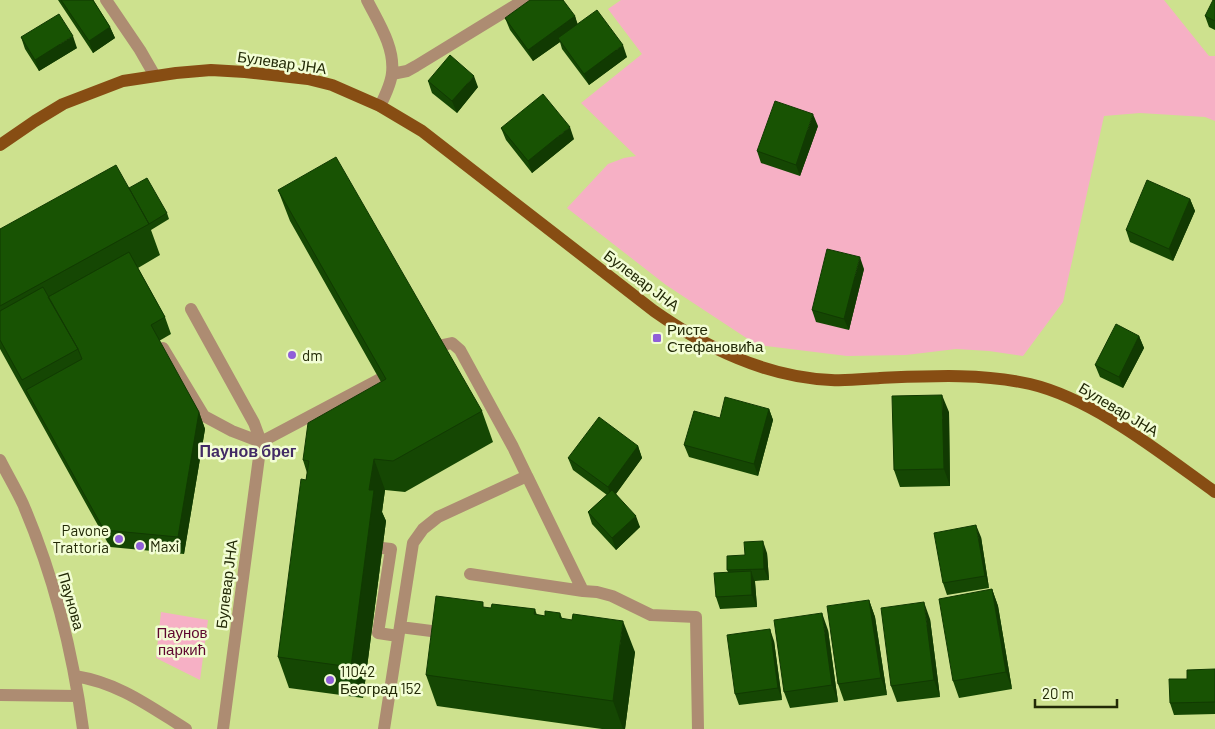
<svg xmlns="http://www.w3.org/2000/svg" width="1215" height="729" font-family="Barlow,sans-serif">
<rect width="100%" height="100%" fill="#cde18e"/>
<path fill="#f6b0c5" d="M621,0H1164L1209,56H1215V121L1205,117L1140,113L1104,116L1063,302L1023,356L989,351L956,349L906,355L847,356L757,345L666,285L567,208L608,164L624,158L636,156L581,103L642,54L608,9Z
M161,612L208,620L200,680L156,658Z"/>
<g fill="none" stroke-linecap="round" stroke-linejoin="round">
<path stroke="#ad8c72" stroke-width="12" d="M106,0L140,50L155,76
M367,0C378,22 395,47 392,73C391,84 385,96 380,106
M392,74L407,71L416,66L524,0
M191,309L254,423L261,442L380,379
M163,348L204,416L232,431L261,442L223,729
M0,460C7,474 16,489 23,504C53,574 73,653 83,729
M527,476L583,591L597,592L612,596L651,615L696,617L698,729
M382,548L391,549L378,633L398,636
M470,574L583,591
M400,627L447,633
M75,676C119,683 149,706 186,729
M0,695L78,696
M384,729L413,543L423,529L438,517L527,476L513,447L460,350L452,343L438,346"/>
<path stroke="#874d13" stroke-width="12" d="M0,145L35,121L63,104L123,81L176,73L211,70L245,72L308,79L332,85L380,106L422,131L654,311C707,348 765,377 831,380C847,381 864,379 880,378C930,376 981,373 1030,384C1094,399 1162,454 1215,492"/>
</g>
<path fill="#154703" d="M58,0H93L110,27L115,38L93,53Z
M1215,0V30L1209,27L1205,16Z
M575,16L577,24L627,57L589,85L562,49L560,42L533,61L510,30L505,18Z
M21,37L77,48L39,71L25,49Z
M428,81L478,87L457,113L432,93Z
M818,126L800,176L761,163L757,151Z
M501,128L574,139L532,173L506,140Z
M129,188L167,213L169,219L151,230L160,255L138,268L165,317L171,334L159,341L199,412L205,429L184,554L110,547L0,349V229Z
M278,190L482,411L493,442L405,492L385,490L382,512L386,521L363,698L289,688L278,657L307,473L303,460L381,382L290,221Z
M1190,199L1195,211L1173,261L1130,242L1126,230Z
M864,269L849,330L816,322L812,310Z
M1139,336L1144,348L1123,388L1100,377L1095,365Z
M769,409L773,420L758,476L689,457L684,445L720,418Z
M949,412L950,486L900,487L894,470Z
M638,446L642,458L616,494L640,527L616,550L592,524L588,512L607,495L573,470L568,458Z
M981,537L989,588L947,595L943,583Z
M767,553L769,580L755,581L757,607L720,609L716,597L728,572L727,570L745,555Z
M992,589L998,606L1012,689L959,698L953,681Z
M869,600L875,617L887,695L844,701L838,684Z
M485,608L535,609L537,615L545,616L560,613L562,618L635,652L625,729H602L437,706L426,675Z
M930,619L940,697L897,702L891,686Z
M828,630L838,702L790,708L784,692Z
M774,641L782,700L739,705L735,694Z
M1215,669V714L1174,715L1170,703L1187,679Z"/>
<path fill="#113a02" d="M575,16L579,28L558,38L560,42L533,61L528,50Z
M110,27L115,38L93,53L89,41Z
M73,36L77,48L39,71L35,60Z
M623,45L627,57L589,85L584,74Z
M474,76L478,87L457,113L452,101Z
M813,114L818,126L800,176L796,165Z
M570,127L574,139L532,173L528,161Z
M1190,199L1195,211L1173,261L1169,249Z
M860,257L864,269L849,330L844,319Z
M1139,336L1144,348L1123,388L1119,377Z
M942,395L949,412L950,486L944,469Z
M769,409L773,420L758,476L754,464Z
M199,412L205,429L184,554L178,537Z
M638,446L642,458L612,499L608,487Z
M374,459L385,490L382,512L386,521L363,698L351,667L369,490Z
M636,516L640,527L616,550L612,538Z
M976,525L981,537L989,588L985,576Z
M763,541L767,553L769,580L764,569Z
M751,571L755,583L757,607L752,595Z
M992,589L998,606L1012,689L1006,672Z
M869,600L875,617L887,695L881,678Z
M924,602L930,619L940,697L934,680Z
M822,613L828,630L838,702L832,685Z
M623,621L635,652L625,729H623L613,701Z
M770,629L774,641L782,700L778,688Z"/>
<path fill="#185303" stroke="#113a02" d="M61,0H93L110,27L89,41Z
M530,0H563L575,16L528,50L505,18Z
M1213,0H1215V21L1205,16Z
M597,10L623,45L584,74L558,38Z
M59,14L73,36L35,60L21,37Z
M450,55L474,76L452,101L428,81Z
M543,94L570,127L528,161L501,128Z
M775,101L813,114L796,165L757,151Z
M336,157L482,411L393,461L374,459L369,490H374L351,667L278,657L301,479L306,480L309,461L303,460L308,423L386,379L278,190Z
M116,165L149,224L0,306V229Z
M147,178L167,213L149,224L129,188Z
M1147,180L1190,199L1169,249L1126,230Z
M827,249L860,257L844,319L812,310Z
M129,252L165,317L151,325L199,412L178,537L104,530L26,390L82,359L78,349L48,297Z
M43,287L78,349L22,380L0,340V311Z
M1116,324L1139,336L1119,377L1095,365Z
M942,395L944,469L894,470L892,396Z
M725,397L769,409L754,464L684,445L694,411L720,418Z
M599,417L638,446L608,487L568,458Z
M612,490L636,516L612,538L588,512Z
M976,525L985,576L943,583L934,533Z
M763,541L764,569L727,570V556L745,555L744,542Z
M751,571L752,595L716,597L714,573Z
M992,589L1006,672L953,681L939,599Z
M436,596L483,602V607L491,608L492,604L535,609L534,614L545,616V611L560,613V618L572,620L573,614L623,621L613,701L426,675Z
M869,600L881,678L838,684L827,606Z
M924,602L934,680L891,686L881,608Z
M822,613L832,685L784,692L774,620Z
M770,629L778,688L735,694L727,635Z
M1215,669V702L1170,703L1169,679H1187V670Z"/>
<g fill="#905fd8" stroke="#f2fdd4" stroke-width="2">
<rect x="652" y="333" width="10" height="10" rx="2.5"/>
<circle cx="292" cy="355" r="5"/>
<circle cx="119" cy="539" r="5"/>
<circle cx="140" cy="546" r="5"/>
<circle cx="330" cy="680" r="5"/>
</g>
<g text-anchor="middle" dominant-baseline="central" stroke-width="5" stroke-linejoin="round" paint-order="stroke">
<g font-size="15" fill="#222906" stroke="#f2fdd4">
<text transform="translate(282 62) rotate(8)">Булевар ЈНА</text>
<text transform="translate(642 280) rotate(37)">Булевар ЈНА</text>
<text transform="translate(1119 409) rotate(31)">Булевар ЈНА</text>
<text transform="translate(226 584) rotate(-83)">Булевар ЈНА</text>
<text transform="translate(72 601) rotate(74)">Паунова</text>
</g>
<g font-size="15" fill="#222906" stroke="#f2fdd4" text-anchor="start">
<text x="667" y="329">Ристе<tspan x="667" dy="17">Стефановића</tspan></text>
<text x="302" y="355">dm</text>
<text x="109" y="530" text-anchor="end">Pavone<tspan x="109" dy="17">Trattoria</tspan></text>
<text x="150" y="546">Maxi</text>
<text x="340" y="671">11042<tspan x="340" dy="17">Београд 152</tspan></text>
</g>
<g font-size="15" fill="#5e062f" stroke="#f2fdd4">
<text x="182" y="632">Паунов<tspan x="182" dy="17">паркић</tspan></text>
</g>
<g font-size="16" font-weight="bold" fill="#422a65" stroke="#f2fdd4">
<text x="248" y="450">Паунов брег</text>
</g>
</g>
<path d="M1035 699v8h82v-8" fill="none" stroke="#222906" stroke-width="2.5"/>
<text x="1042" y="699" font-size="15" fill="#222906" stroke="#f2fdd4" stroke-width="4" paint-order="stroke">20 m</text>
</svg>
